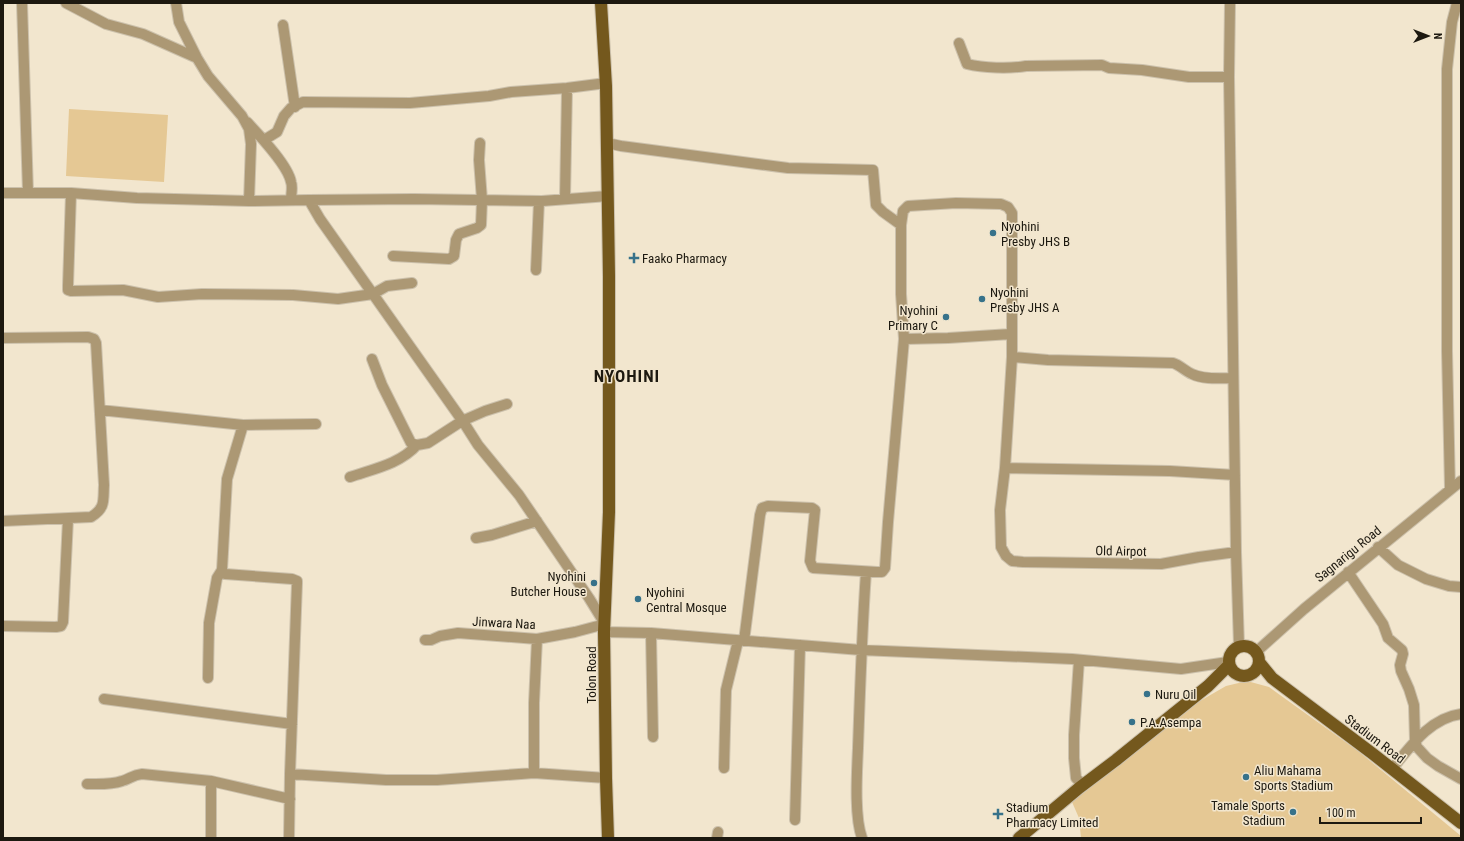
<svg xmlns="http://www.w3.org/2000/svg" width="1464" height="841" font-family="'Roboto Condensed',sans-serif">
<rect width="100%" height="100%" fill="#f2e6ce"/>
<path fill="#e5c894" d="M69,109L168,115L164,182L66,176Z
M1247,681L1269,687L1280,695L1358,751L1461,836V838H1081L1079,818L1072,802L1200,701L1226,686Z"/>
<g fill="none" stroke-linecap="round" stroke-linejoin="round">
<defs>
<path id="minor" d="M22,3L28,193
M66,3L106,24L143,34L197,58
M176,3L179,22L197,58L208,76L242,116L249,129L251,144L249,201
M1230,3L1229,77L1236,552L1239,646
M283,25L295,107
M959,43L967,64C983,68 1009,69 1026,66L1102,65L1109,68L1142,70L1189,77H1229
M247,122C259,135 288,165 291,182C293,187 291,194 291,200
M264,140L277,132L284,116L291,108L303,102L410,103L489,96L511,92L567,88L606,83
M607,143L621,146L788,168L873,170L876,205L883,212L901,225
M3,193H71L137,198L249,201L309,200L320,219L464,423L478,445L519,495L589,598L605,624L575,632L537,639L458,633L440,636L431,640H425
M71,193L68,286V290L71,291L123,290L158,297L202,294L293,295L338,299L373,294L387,286L412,283
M565,199L567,88
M309,200L414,199L542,201L608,196
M393,256L449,259L454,256L456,240L459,234L477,228L481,225L482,200L479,160L480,143
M536,270L539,201
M3,338L88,337L94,339L96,343L104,485C103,500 106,508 91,517L3,521
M904,339L948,338L1011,334
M1012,357L1048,360L1173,363C1180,365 1185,371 1192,374C1204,380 1221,378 1233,378
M372,359L382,385L411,443L417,445L428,443L462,421L485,411L507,404
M100,410L243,425L316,424
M243,425L227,479L222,570L223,572L225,574L292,579L297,581V583L290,774L289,838
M1005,468L1170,471L1235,475
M350,477C373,469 400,464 417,445
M1450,489L1447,351V69L1452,22L1457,3
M476,538L492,535L537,521
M1378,547L1398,565L1426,579L1449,586L1461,587
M1348,572L1383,624L1388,638L1402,650L1403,654L1400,665L1401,671L1409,689L1414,705L1415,741L1417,747L1427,758L1438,766L1461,779
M3,626L56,627L61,626L63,622L68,519
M604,632L651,633L861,650L1072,659L1181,669L1228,662
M651,633L653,737
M744,641L760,515L762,508L768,506L812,508L815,510L810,561L813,568L877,572H882L885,568L888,522L904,339L901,294V225L903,211L908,206L956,203L1001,204L1008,207L1012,213V357L1005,468L1000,510L1001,547L1006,556L1012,561L1023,562L1161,564L1199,557L1236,552
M1256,652L1304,609L1461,481
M1079,660L1074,735V758L1076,778L1083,785
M208,678L209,623L217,578L222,570
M104,699L292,724
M724,768L726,690L738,641
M1392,769C1410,747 1430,718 1461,714
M534,773V703L537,639
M290,774L386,780H437L534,773L606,778
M87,784C98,784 111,785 122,781C130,779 132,775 142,774L211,781L290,799
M795,820L800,645
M211,838V781
M717,838L718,832
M862,838C854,816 857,772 858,748C860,689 862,630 866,572"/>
<path id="major" d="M601,3L606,86L609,276V512L604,632L606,778L608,838
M1229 661a15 15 0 1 1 30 0a15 15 0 1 1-30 0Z
M1259,662L1272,678L1373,754L1461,823
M1019,838L1079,788L1116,760L1208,686L1229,665"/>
</defs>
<use href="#minor" stroke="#ccc1ac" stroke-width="12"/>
<use href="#major" stroke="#ccc1ac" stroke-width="14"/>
<use href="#minor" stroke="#ac9874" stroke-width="10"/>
<use href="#major" stroke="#74581d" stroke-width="12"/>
</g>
<g fill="#37728a" stroke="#f2e6ce" stroke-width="1.5">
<circle cx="993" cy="233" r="4"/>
<path d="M632 252h4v4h4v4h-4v4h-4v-4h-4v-4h4z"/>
<circle cx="982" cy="299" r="4"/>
<circle cx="946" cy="317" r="4"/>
<circle cx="594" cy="583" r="4"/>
<circle cx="638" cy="599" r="4"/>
<circle cx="1147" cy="694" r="4"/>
<circle cx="1132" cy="722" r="4"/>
<circle cx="1246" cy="777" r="4"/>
<circle cx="1293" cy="812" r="4"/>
<path d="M996 808h4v4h4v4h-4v4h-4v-4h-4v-4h4z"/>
</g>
<g text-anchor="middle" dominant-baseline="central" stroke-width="3" stroke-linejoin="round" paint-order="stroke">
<g font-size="13" fill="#1d1910" stroke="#f2e6ce" text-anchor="start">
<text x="1001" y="226">Nyohini<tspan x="1001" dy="15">Presby JHS B</tspan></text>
<text x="642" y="258">Faako Pharmacy</text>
<text x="990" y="292">Nyohini<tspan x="990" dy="15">Presby JHS A</tspan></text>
<text x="938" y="310" text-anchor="end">Nyohini<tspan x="938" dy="15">Primary C</tspan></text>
<text x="586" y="576" text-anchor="end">Nyohini<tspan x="586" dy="15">Butcher House</tspan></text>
<text x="646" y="592">Nyohini<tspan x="646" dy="15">Central Mosque</tspan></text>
<text x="1155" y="694">Nuru Oil</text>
<text x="1140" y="722">P.A.Asempa</text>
<text x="1254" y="770">Aliu Mahama<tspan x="1254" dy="15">Sports Stadium</tspan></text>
<text x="1285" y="805" text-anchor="end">Tamale Sports<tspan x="1285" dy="15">Stadium</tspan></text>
<text x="1006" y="807">Stadium<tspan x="1006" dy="15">Pharmacy Limited</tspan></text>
</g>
<g font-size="13" fill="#1d1910" stroke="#f2e6ce">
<text transform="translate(1121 551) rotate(1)">Old Airpot</text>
<text transform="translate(1348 554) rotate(-39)">Sagnarigu Road</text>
<text transform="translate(504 623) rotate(3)">Jinwara Naa</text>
<text transform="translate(591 675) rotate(-90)">Tolon Road</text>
<text transform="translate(1375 739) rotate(37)">Stadium Road</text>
</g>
<g font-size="17" font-weight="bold" letter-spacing="1" fill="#1d1910" stroke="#f2e6ce">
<text x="627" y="376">NYOHINI</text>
</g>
</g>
<rect width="1464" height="841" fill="none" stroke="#1d1910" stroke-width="8"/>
<g transform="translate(1428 36) rotate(90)" stroke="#f2e6ce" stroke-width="3" paint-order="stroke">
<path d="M0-3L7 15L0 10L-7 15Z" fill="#1d1910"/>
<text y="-6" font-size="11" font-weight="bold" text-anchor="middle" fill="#1d1910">N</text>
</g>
<path d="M1320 817v6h101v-6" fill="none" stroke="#1d1910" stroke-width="2"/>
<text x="1326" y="817" font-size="12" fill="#1d1910" stroke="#f2e6ce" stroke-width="3" paint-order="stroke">100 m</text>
</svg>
